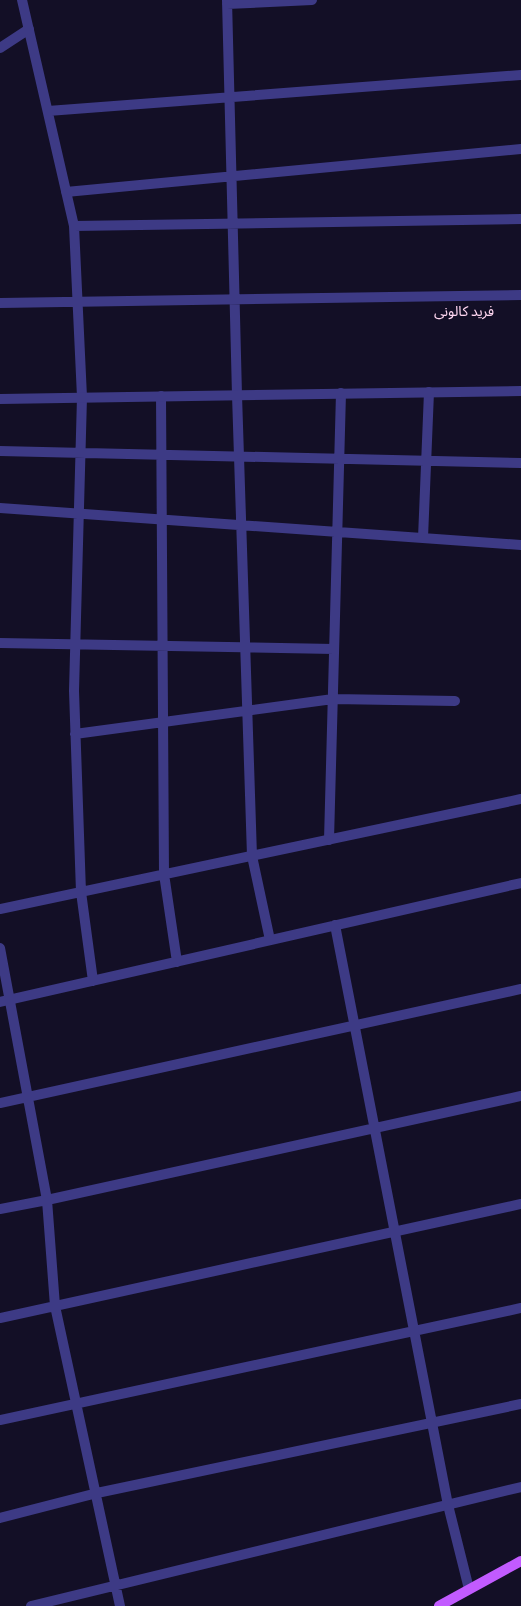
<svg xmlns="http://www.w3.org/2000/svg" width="521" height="1606" font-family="'Source Sans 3','Noto Sans Arabic',sans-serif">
<rect width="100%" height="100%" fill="#130f26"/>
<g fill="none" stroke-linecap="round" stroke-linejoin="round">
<path stroke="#3d3a85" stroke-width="10" d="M22,0L74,226L82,397L74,691L81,892L93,981
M227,0L237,395L252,856L270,940
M227,4L312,0
M0,48L29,29
M48,111L521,75
M66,192L521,149
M74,226L521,219
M0,303L521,295
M161,396L164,874L177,962
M0,451L521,463
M0,508L521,545
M423,538L429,392
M0,643L334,649
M75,734L333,699L455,701
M329,840L341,393
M0,909L521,799
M335,925L448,1505L469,1589
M0,948L47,1200L55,1306L120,1606
M0,1002L521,883
M0,1103L521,989
M0,1209L47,1200L521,1096
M0,1318L521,1204
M0,1420L521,1308
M0,1518L97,1493L521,1404
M31,1606L521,1487"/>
<path stroke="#3d3a85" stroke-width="10" d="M0,399L521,391"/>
<path stroke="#c25bff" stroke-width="10" d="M439,1606L521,1561"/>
</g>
<g text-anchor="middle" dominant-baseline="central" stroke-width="3" stroke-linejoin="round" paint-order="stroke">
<g font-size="14" fill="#ffd6f0" stroke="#130f26">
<text x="464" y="312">فرید کالونی</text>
</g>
</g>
</svg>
